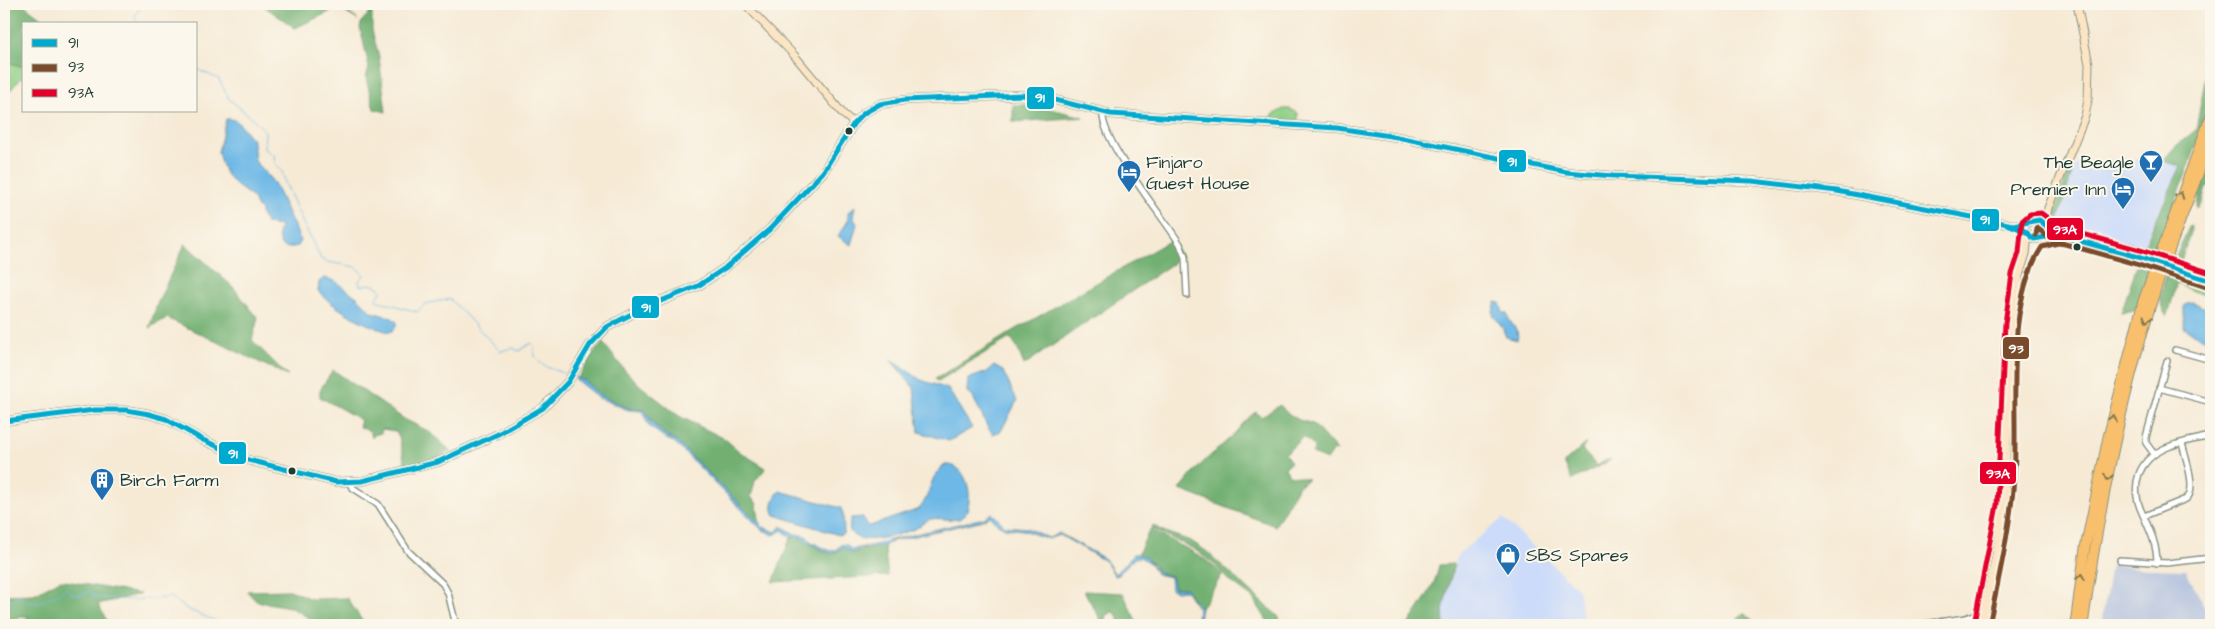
<svg xmlns="http://www.w3.org/2000/svg" width="2215" height="629" font-family="'Architects Daughter',sans-serif">
<rect width="100%" height="100%" fill="#fbf7ec"/>
<filter id="ink" filterUnits="userSpaceOnUse"><feTurbulence type="fractalNoise" baseFrequency=".02" numOctaves="2"/><feDisplacementMap in="SourceGraphic" scale="10" xChannelSelector="R" yChannelSelector="G"/><feConvolveMatrix kernelMatrix="1 2 1 2 8 2 1 2 1" color-interpolation-filters="sRGB"/></filter>
<filter id="wash" filterUnits="userSpaceOnUse"><feTurbulence type="fractalNoise" baseFrequency=".0096" numOctaves="4" result="noise"/><feDisplacementMap in="SourceGraphic" scale="20" xChannelSelector="R" yChannelSelector="G"/><feGaussianBlur stdDeviation="1.12" result="paint"/><feColorMatrix in="noise" values="0 0 0 0 0 0 0 0 0 0 0 0 0 0 0 0 0 1.4 0 .05"/><feComposite in="paint" operator="in"/></filter>
<g filter="url(#wash)">
<rect width="100%" height="100%" fill="#f6ead5"/>
<path fill="#ccdbf9" d="M2121,159H2162L2181,165L2143,246L2116,241L2057,223L2073,169L2077,164Z
M1503,518L1578,589L1584,625H1444L1443,610L1458,554Z"/>
<path fill="#b8c5de" d="M2111,565L2148,569L2186,570L2211,620V625H2101Z"/>
<path fill="#8dcd84" stroke="#56855c" d="M4,61L24,67V75L4,97Z
M1283,109H1290L1298,113V119L1294,121L1271,119L1273,115Z
M2183,271L2211,281V298L2177,284L2179,275Z"/>
<path fill="#72b072" stroke="#487653" d="M4,4H23L49,24H24V67L4,61Z
M261,4H336L358,20L338,8L295,28Z
M372,10V30L379,57L386,112L374,109L366,78L369,67L360,27L362,21Z
M2211,47V106L2155,257L2115,243L2056,226L2052,218L2069,169H2073L2057,223L2116,241L2144,246L2181,166L2166,162L2165,158L2176,146L2196,130Z
M1013,105H1033L1084,117L1013,122Z
M2211,161V185L2206,187L2202,202L2197,208C2195,202 2208,169 2211,161Z
M2192,226L2181,261H2178L2176,259L2177,254L2189,227Z
M1171,240L1182,257L1024,365L1016,345L1010,338L938,381L935,379L1008,334Z
M185,244L233,287L258,318L252,340L288,376L167,318L149,328L158,302Z
M2137,265L2151,270L2138,309L2121,313Z
M2167,272L2179,275L2168,315H2166C2156,302 2163,286 2167,272Z
M603,343L623,368L642,387L679,416L725,439L740,452L766,468L755,481L751,497L756,502L760,524L676,441C662,435 652,423 645,410L628,408L600,395L585,381L578,378L594,352Z
M333,370L404,419L428,431L451,451L425,463L406,468L399,437L395,431L382,429L381,433L374,435L372,438L370,431L359,427L361,420L320,397V390Z
M1280,405L1286,412L1299,420L1313,424L1337,451L1334,450L1327,460L1312,454L1314,451V446L1303,437L1285,454L1291,462L1285,468L1289,475L1308,479L1299,485L1275,526L1180,490C1196,467 1208,458 1229,439C1238,431 1246,418 1256,412L1261,417Z
M1586,443L1582,450L1597,466L1606,460H1611L1572,480L1564,463Z
M1153,525L1165,532L1191,541L1206,551L1280,618L1277,624L1279,625H1270L1253,598L1227,579L1214,564L1194,549L1151,528Z
M1150,529C1176,545 1202,552 1222,575L1201,608L1191,598L1186,588H1174L1171,576L1158,573L1154,564L1138,554Z
M791,537L802,538L825,552L835,553L843,547L853,553C862,548 877,550 884,544L888,576L773,582Z
M1454,564L1443,610L1444,625H1408C1419,607 1436,587 1439,565Z
M60,580L140,594L98,604L109,625H22L29,616L4,620V595L34,594Z
M290,590L311,599L347,598L365,625H321L290,607L256,601L247,591Z
M1084,591L1123,593L1138,625H1121L1116,613L1112,612L1106,616V622L1110,625H1104Z
M1743,613L1760,625H1733Z"/>
<path fill="#6db8e6" stroke="#467a8d" d="M226,119H231L237,121L253,140L255,161L274,183L301,241L298,246L287,248L281,246L278,235L280,226L267,224L261,215V210L257,207L252,197L237,186L226,174L221,163L218,152Z
M855,206L853,217L857,224L851,245L838,236L848,221V212Z
M324,278L335,281L357,297L372,312L392,318L397,322C396,327 394,331 389,332C366,326 333,308 318,291L319,282Z
M1496,302L1500,303L1503,313L1507,314C1509,324 1521,329 1517,340L1506,337C1504,333 1503,328 1501,325C1492,314 1491,316 1496,302Z
M2193,302L2211,311V343L2184,328V307L2187,303Z
M890,359L921,380L948,389L972,428L949,441L919,432L914,388Z
M994,366L1003,371L1017,401L1001,431L993,434L988,428L973,397L967,392L968,379L987,372Z
M576,377L585,381L600,395L628,408L645,410L652,423L669,438L676,441L763,527L776,532L781,526L795,534L806,536L810,541L830,551L837,549L840,545L846,544L852,550C863,545 876,547 886,541L984,518L992,513L1005,526L1027,528L1049,538L1059,533L1105,559L1115,574C1121,567 1128,563 1133,554C1147,553 1151,564 1158,573L1171,576L1174,588H1186L1191,598L1201,608L1199,619L1206,625L1199,623L1197,619L1198,609L1185,590L1177,591L1171,589L1170,577L1156,574L1151,564L1140,557L1134,558C1129,565 1123,567 1119,575L1115,576L1105,561L1060,535L1048,539L1023,530L1005,528L996,523L991,516L980,521L893,541L882,547L861,548L853,553L843,547L831,554L807,542L802,538L791,537L782,530L774,535L761,529L674,442L668,440L649,426L642,411L628,410L599,398L575,379Z
M945,465C969,462 976,505 962,518C951,522 941,517 931,519C924,520 921,527 914,529C900,535 839,554 851,518L863,517L866,525L870,526L919,509C932,495 927,478 945,465Z
M780,491L841,508L843,514L844,533L839,535L775,515C770,508 774,496 780,491Z"/>
<g fill="none" stroke-linecap="round" stroke-linejoin="round">
<path stroke="#6db8e6" stroke-width="1" d="M140,24L136,21L135,16L142,4
M196,69L219,79L229,99L252,118L265,131L264,149L274,155L275,163L282,171L285,182L303,223L321,259L328,262L356,267L364,275L359,281L360,286L370,284L379,287L381,292L376,300L417,312L425,304L450,299L500,351L513,348L519,351L531,343L534,346C532,367 554,369 569,375
M4,601L20,597C34,611 53,596 66,588L72,594L80,595L90,591L95,597C120,600 146,601 171,597L187,609L225,625"/>
</g>
</g>
<g filter="url(#ink)">
<g fill="none" stroke-linecap="round" stroke-linejoin="round">
<defs>
<path id="street" d="M1103,112C1099,139 1164,218 1180,244L1185,257L1187,295
M2175,350L2211,360
M2159,388L2211,402
M2154,454L2146,443V437L2167,361
M349,483L353,488L378,504L408,551L443,584L448,593L456,625
M2144,516L2186,499C2198,490 2185,457 2182,443
M2120,560L2167,563L2211,558
M2157,563C2157,542 2148,527 2140,508C2136,497 2135,485 2139,474C2150,445 2185,442 2211,436
M1966,618L1977,625
M1917,625L1966,618L1984,610"/>
<path id="secondary" d="M745,4L794,55L843,114L854,123
M2045,225L2048,208L2085,116L2088,100L2089,64L2077,4
M1981,625L1995,560L2004,506L2012,323L2019,276L2026,254L2028,235"/>
<path id="primary" d="M2014,225L2039,220L2058,235
M2183,271L2211,281
M4,421L95,410H126L149,414L166,419L203,440L248,460L336,482L362,481L438,462L498,434L543,408L568,382L590,345L607,327L641,309L698,286L725,268L770,229L823,172L854,123L864,113L880,104L904,100L1022,95L1051,99L1111,114L1337,128L1397,137L1566,172L1613,176L1752,181L1837,191L2013,225L2025,231L2034,239L2063,236L2138,257"/>
<path id="highway" d="M2075,625L2085,548L2108,437L2143,301L2211,115
M2083,625C2098,516 2120,403 2153,298C2170,245 2191,193 2211,141"/>
</defs>
<use href="#street" stroke="#8a9484" stroke-width="8"/>
<use href="#secondary" stroke="#8a9484" stroke-width="9"/>
<use href="#primary" stroke="#8a9484" stroke-width="10"/>
<use href="#highway" stroke="#8a9484" stroke-width="11"/>
<use href="#street" stroke="#fff" stroke-width="5"/>
<use href="#secondary" stroke="#fce5c4" stroke-width="7"/>
<use href="#primary" stroke="#f8bf6c" stroke-width="8"/>
<use href="#highway" stroke="#f8bf6c" stroke-width="9"/>
<defs>
<path id="primary-bridge" d="M2138,257L2183,271"/>
</defs>
<use href="#primary-bridge" stroke="#8a9484" stroke-width="10" stroke-linecap="butt"/>
<use href="#primary-bridge" stroke="#f8bf6c" stroke-width="8"/>
<defs>
<path id="bus-1" d="M2007,224L2025,231L2034,239L2058,235L2065,236
M4,421L95,410H126L149,414L166,419L203,440L248,460L336,482L362,481L438,462L498,434L543,408L568,382L590,345L607,327L641,309L698,286L725,268L770,229L823,172L854,123L864,113L880,104L904,100L1022,95L1051,99L1111,114L1337,128L1397,137L1566,172L1613,176L1752,181L1837,191L2013,225L2039,220L2058,235L2138,257L2211,281"/>
<path id="bus-2" d="M2036,235L2037,228L2052,240L2063,243
M1989,625C1999,577 2010,529 2014,479C2019,409 2003,307 2042,247L2058,243L2065,244L2136,264L2209,288"/>
<path id="bus-3" d="M1974,623L1997,505L2005,323L2012,274L2019,253L2022,221L2030,214L2041,213L2061,228L2140,250L2211,273"/>
</defs>
<use href="#bus-1" stroke="#fbf7ec" stroke-width="9"/>
<use href="#bus-2" stroke="#fbf7ec" stroke-width="9"/>
<use href="#bus-3" stroke="#fbf7ec" stroke-width="9"/>
<use href="#bus-1" stroke="#00a9ce" stroke-width="5"/>
<use href="#bus-2" stroke="#7a4b2a" stroke-width="5"/>
<use href="#bus-3" stroke="#e4002b" stroke-width="5"/>
</g>
<defs><path id="oneway-chevron" d="M-2-3.5L2.5 0L-2 3.5" fill="none" stroke-width="1.6" stroke-linecap="round" stroke-linejoin="round" transform="scale(1.25)"/></defs>
<g stroke="#81784d">
<use href="#oneway-chevron" transform="translate(2180 195) rotate(-70)"/>
<use href="#oneway-chevron" transform="translate(2147 319) rotate(105)"/>
<use href="#oneway-chevron" transform="translate(2113 418) rotate(-75)"/>
<use href="#oneway-chevron" transform="translate(2108 477) rotate(101)"/>
<use href="#oneway-chevron" transform="translate(2081 577) rotate(-83)"/>
</g>
</g>
<defs>
<symbol id="bar-pin" viewBox="-11 -11 22 30"><path d="M0 17L-7.5 6A9.5 9.5 0 1 1 7.5 6Z" fill="#1f6fb2" stroke="#fbf7ec"/><path d="M-6-5H6L.8 .8V4.5H3.5V6h-7V4.5H-.8V.8Z" fill="#fff"/></symbol>
<symbol id="hotel-pin" viewBox="-11 -11 22 30"><path d="M0 17L-7.5 6A9.5 9.5 0 1 1 7.5 6Z" fill="#1f6fb2" stroke="#fbf7ec"/><path d="M-6-4.5h1.5V1H6V5H4.5V3h-9V5H-6ZM-4 0a1.8 1.8 0 1 1 3.6 0ZM.5 0V-2.5h3Q6-2.5 6 0Z" fill="#fff"/></symbol>
<symbol id="building-pin" viewBox="-11 -11 22 30"><path d="M0 17L-7.5 6A9.5 9.5 0 1 1 7.5 6Z" fill="#1f6fb2" stroke="#fbf7ec"/><path d="M-4-6H4V6H1V3H-1V6H-4ZM-2.5-4.3h1.7v1.8h-1.7ZM.8-4.3h1.7v1.8H.8ZM-2.5-1h1.7V.8h-1.7ZM.8-1h1.7V.8H.8Z" fill="#fff"/></symbol>
<symbol id="shop-pin" viewBox="-11 -11 22 30"><path d="M0 17L-7.5 6A9.5 9.5 0 1 1 7.5 6Z" fill="#1f6fb2" stroke="#fbf7ec"/><path d="M-5-2.5h2.3a2.7 3.5 0 0 1 5.4 0H5L5.5 6h-11ZM-1.5-2.5h3a1.5 2.3 0 0 0-3 0Z" fill="#fff"/></symbol>
</defs>
<g fill-rule="evenodd">
<use href="#bar-pin" x="2137" y="148" width="28" height="38"/>
<use href="#hotel-pin" x="1115" y="158" width="28" height="38"/>
<use href="#hotel-pin" x="2109" y="175" width="28" height="38"/>
<use href="#building-pin" x="88" y="466" width="28" height="38"/>
<use href="#shop-pin" x="1494" y="541" width="28" height="38"/>
</g>
<g fill="#1f3d34" stroke="#fbf7ec" stroke-width="2">
<circle cx="849" cy="131" r="4.5"/>
<circle cx="2077" cy="247" r="4.5"/>
<circle cx="292" cy="471" r="4.5"/>
</g>
<g text-anchor="middle" dominant-baseline="central" stroke-width="4" stroke-linejoin="round" paint-order="stroke">
<g font-size="18" fill="#1f3d34" stroke="#fbf7ec" text-anchor="start">
<text x="1146" y="162">Finjaro<tspan x="1146" dy="21">Guest House</tspan></text>
<text x="2134" y="162" text-anchor="end">The Beagle</text>
<text x="2106" y="189" text-anchor="end">Premier Inn</text>
<text x="120" y="480">Birch Farm</text>
<text x="1526" y="555">SBS Spares</text>
</g>
</g>
<g stroke="#fbf7ec" stroke-width="2">
<rect x="1026" y="86" width="29" height="24" rx="5" fill="#00a9ce"/>
<rect x="1498" y="149" width="29" height="24" rx="5" fill="#00a9ce"/>
<rect x="1971" y="208" width="29" height="24" rx="5" fill="#00a9ce"/>
<rect x="2046" y="217" width="38" height="24" rx="5" fill="#e4002b"/>
<rect x="631" y="295" width="29" height="24" rx="5" fill="#00a9ce"/>
<rect x="2002" y="336" width="28" height="24" rx="5" fill="#7a4b2a"/>
<rect x="218" y="441" width="29" height="24" rx="5" fill="#00a9ce"/>
<rect x="1979" y="461" width="38" height="24" rx="5" fill="#e4002b"/>
</g>
<g font-size="14" text-anchor="middle" font-weight="bold" fill="#fff">
<text x="1040" y="102">91</text>
<text x="1512" y="166">91</text>
<text x="1985" y="224">91</text>
<text x="2065" y="234">93A</text>
<text x="646" y="312">91</text>
<text x="2016" y="353">93</text>
<text x="233" y="458">91</text>
<text x="1998" y="478">93A</text>
</g>
<rect width="2215" height="629" fill="none" stroke="#fbf7ec" stroke-width="20"/>
<rect x="22" y="22" width="175" height="90" fill="#fbf7ec" stroke="#a3ada2"/>
<rect x="32" y="39" width="25" height="8" fill="#00a9ce" stroke="#a3ada2"/>
<text x="68" y="48" font-size="15" fill="#1f3d34">91</text>
<rect x="32" y="64" width="25" height="8" fill="#7a4b2a" stroke="#a3ada2"/>
<text x="68" y="72" font-size="15" fill="#1f3d34">93</text>
<rect x="32" y="89" width="25" height="8" fill="#e4002b" stroke="#a3ada2"/>
<text x="68" y="98" font-size="15" fill="#1f3d34">93A</text>
</svg>
